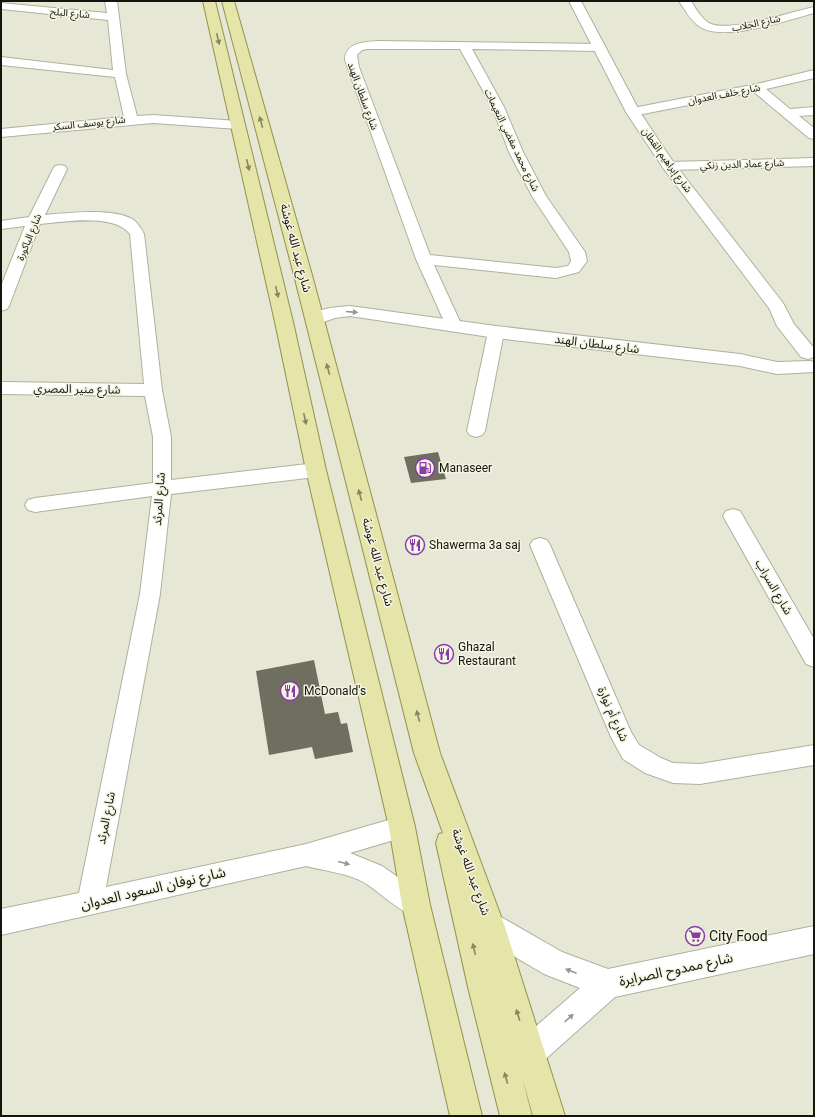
<svg xmlns="http://www.w3.org/2000/svg" width="815" height="1117" font-family="Roboto,'Noto Sans Arabic',sans-serif">
<rect width="100%" height="100%" fill="#e7e7d5"/>
<path fill="#6e6f5f" d="M438,452L446,479L411,483L404,457Z
M314,660L325,714L338,712L341,724L347,723L353,752L315,759L312,747L269,755L256,671Z"/>
<g fill="none" stroke-linecap="round" stroke-linejoin="round">
<defs>
<path id="minor" d="M105,1H117L126,74L137,116L153,115L238,121L243,122L245,125L243,128L238,129L153,123L1,137V129L124,117L115,77L1,65V57L113,70L108,20L1,9V3L107,13Z
M679,1H691C696,9 702,20 711,24C732,32 791,12 814,7V13C788,20 724,42 700,27C691,21 685,10 679,1Z
M379,41L602,44L604,47L602,50L598,51L472,49L504,107L523,152L546,196L585,252L587,261L579,272L556,278L434,265L462,326L460,330L454,331L448,330L416,259L345,60C345,42 365,42 379,41ZM367,49H460L492,107L509,152L532,196L569,252L571,261L568,266L556,268L430,255L359,67L357,55L362,50Z
M814,70V78L766,89L790,109L814,107V115L799,116L814,128V139L809,138L754,92L633,116L628,115L627,112L628,109L633,108L757,84Z
M814,158V166L669,170L664,169L662,166L664,163L669,162Z
M60,165L65,166L67,169L45,215C67,213 117,207 135,221C139,225 142,230 144,234L162,390L171,437V480L316,463L323,465L325,470L323,475L316,477L171,494L160,594L106,887L306,844L402,816L411,819L414,827L411,835L350,853L382,866L425,896L429,905L425,914L416,917C397,910 382,894 365,883C348,873 325,871 306,866L1,935V909L79,893L140,594L152,496L35,512L28,510L25,505L28,500L35,498L153,483V437L145,396L1,394V382L144,384L130,234C113,213 64,222 40,224L9,306L7,309L1,311V286L25,226L1,229V221L29,217L53,169L55,166Z
M496,327L502,328L504,332L485,431L482,435L476,437L470,435L467,431L488,332L490,328Z
M733,509L740,511L814,639V667L806,664L723,516L726,511Z
M540,538L547,540L550,545L631,732L639,745L661,758L673,763L700,764L814,745V765L700,784L673,783L645,773L623,759L611,737L530,545L533,540Z"/>
<path id="tertiary" d="M569,1H581L640,112L659,141L674,163L783,303L794,324L814,348V357L808,359L801,357L777,326L769,308L664,169L645,141L626,112Z
M350,306L496,326L740,354L777,362L810,361L814,362V372L777,374L740,366L496,338L350,316L335,318L315,325L309,324L306,320C314,308 336,307 350,306Z
M491,913L501,917L562,952L608,969L814,926V954L615,997L540,1064L529,1068L518,1064L514,1053L518,1042L580,988L544,974L481,937L477,927L481,917Z"/>
<path id="primary" d="M203,1H215L293,322L326,470L415,827L430,905L482,1116H450L402,905L389,827L306,470L275,322Z
M222,1H234L312,275L440,753L505,927L565,1116H533L522,1077L532,1116H500L468,987L436,843L439,834L443,833L414,753L294,275Z"/>
</defs>
<use href="#minor" stroke="#afb09e" stroke-width="2"/>
<use href="#tertiary" stroke="#afb09e" stroke-width="2"/>
<use href="#primary" stroke="#92914d" stroke-width="2"/>
<use href="#minor" fill="#fff" fill-rule="evenodd"/>
<use href="#tertiary" fill="#fff" fill-rule="evenodd"/>
<use href="#primary" fill="#e6e5a9" fill-rule="evenodd"/>
</g>
<defs><path id="oneway-solid" d="M-6-.8H1V-3.2L6.5 0L1 3.2V.8H-6Z"/></defs>
<g fill="#888764">
<use href="#oneway-solid" transform="translate(218 39) rotate(77)"/>
<use href="#oneway-solid" transform="translate(261 122) rotate(-105)"/>
<use href="#oneway-solid" transform="translate(248 165) rotate(77)"/>
<use href="#oneway-solid" transform="translate(277 292) rotate(77)"/>
<use href="#oneway-solid" transform="translate(328 369) rotate(-105)"/>
<use href="#oneway-solid" transform="translate(305 419) rotate(78)"/>
<use href="#oneway-solid" transform="translate(360 495) rotate(-105)"/>
<use href="#oneway-solid" transform="translate(418 716) rotate(-105)"/>
<use href="#oneway-solid" transform="translate(474 949) rotate(-103)"/>
<use href="#oneway-solid" transform="translate(518 1015) rotate(-107)"/>
<use href="#oneway-solid" transform="translate(506 1078) rotate(-105)"/>
</g>
<g fill="#969693">
<use href="#oneway-solid" transform="translate(352 312) rotate(5)"/>
<use href="#oneway-solid" transform="translate(344 863) rotate(15)"/>
<use href="#oneway-solid" transform="translate(571 971) rotate(-159)"/>
<use href="#oneway-solid" transform="translate(569 1018) rotate(-42)"/>
</g>
<defs>
<symbol id="fuel-ring" viewBox="-11 -11 22 22"><circle r="9.5" fill="#f4f4e2" stroke="#8a3bab" stroke-width="1.5"/><path d="M-5.5-6h7V0h2V4h1.3V-2.5L3-4.5l.8-.8L6-3V5H2.5V1h-1V6h-7ZM-4.2-4.7v3.2H.2V-4.7Z" fill="#8a3bab"/></symbol>
<symbol id="restaurant-ring" viewBox="-11 -11 22 22"><circle r="9.5" fill="#f4f4e2" stroke="#8a3bab" stroke-width="1.5"/><path d="M-5-6h1v4h1v-4h1v4h1v-4h1v5L-1.5 .5V6h-2V.5L-5-1ZM5-6V6H3V1.5H1.5Q1.5-4 5-6Z" fill="#8a3bab"/></symbol>
<symbol id="supermarket-ring" viewBox="-11 -11 22 22"><circle r="9.5" fill="#f4f4e2" stroke="#8a3bab" stroke-width="1.5"/><path d="M-6-5.5h2.5l.6 2H6L4.5 2H-2.5L-4.4-4H-6ZM-1.5 3.2a1.3 1.3 0 1 0 .1 0ZM3 3.2a1.3 1.3 0 1 0 .1 0Z" fill="#8a3bab"/></symbol>
</defs>
<g fill-rule="evenodd">
<use href="#fuel-ring" x="414" y="457" width="22" height="22"/>
<use href="#restaurant-ring" x="404" y="534" width="22" height="22"/>
<use href="#restaurant-ring" x="433" y="643" width="22" height="22"/>
<use href="#restaurant-ring" x="279" y="680" width="22" height="22"/>
<use href="#supermarket-ring" x="684" y="925" width="22" height="22"/>
</g>
<g text-anchor="middle" dominant-baseline="central" stroke-width="3" stroke-linejoin="round" paint-order="stroke">
<g font-size="10" fill="#15150f" stroke="#f4f4e2">
<text transform="translate(70 13) rotate(5)">شارع البلح</text>
<text transform="translate(756 23) rotate(-12)">شارع الجلاب</text>
<text transform="translate(724 94) rotate(-11)">شارع خلف العدوان</text>
<text transform="translate(363 96) rotate(70)">شارع سلطان الهند</text>
<text transform="translate(89 123) rotate(-6)">شارع يوسف السكر</text>
<text transform="translate(512 140) rotate(64)">شارع محمد مفضي النعيمات</text>
<text transform="translate(667 160) rotate(54)">شارع إبراهيم القطان</text>
<text transform="translate(742 164) rotate(-2)">شارع عماد الدين زنكي</text>
<text transform="translate(29 237) rotate(-68)">شارع الباكورة</text>
</g>
<g font-size="12" fill="#15150f" stroke="#f4f4e2">
<text transform="translate(296 248) rotate(75)">شارع عبد الله غوشة</text>
<text transform="translate(597 344) rotate(7)">شارع سلطان الهند</text>
<text transform="translate(77 389) rotate(1)">شارع منير المصري</text>
<text transform="translate(159 499) rotate(-86)">شارع المرثد</text>
<text transform="translate(378 562) rotate(75)">شارع عبد الله غوشة</text>
<text transform="translate(774 587) rotate(60)">شارع السراب</text>
<text transform="translate(613 714) rotate(66)">شارع أم نوارة</text>
<text transform="translate(106 818) rotate(-79)">شارع المرثد</text>
<text transform="translate(471 872) rotate(70)">شارع عبد الله غوشة</text>
</g>
<g font-size="12" fill="#15150f" stroke="#f4f4e2" text-anchor="start">
<text x="439" y="468">Manaseer</text>
<text x="429" y="545">Shawerma 3a saj</text>
<text x="458" y="647">Ghazal<tspan x="458" dy="14">Restaurant</tspan></text>
<text x="304" y="691">McDonald's</text>
</g>
<g font-size="14" fill="#15150f" stroke="#f4f4e2">
<text transform="translate(153 888) rotate(-13)">شارع نوفان السعود العدوان</text>
<text transform="translate(676 969) rotate(-12)">شارع ممدوح الصرايرة</text>
</g>
<g font-size="14" fill="#15150f" stroke="#f4f4e2" text-anchor="start">
<text x="709" y="936">City Food</text>
</g>
</g>
<rect width="815" height="1117" fill="none" stroke="#15150f" stroke-width="4"/>
</svg>
